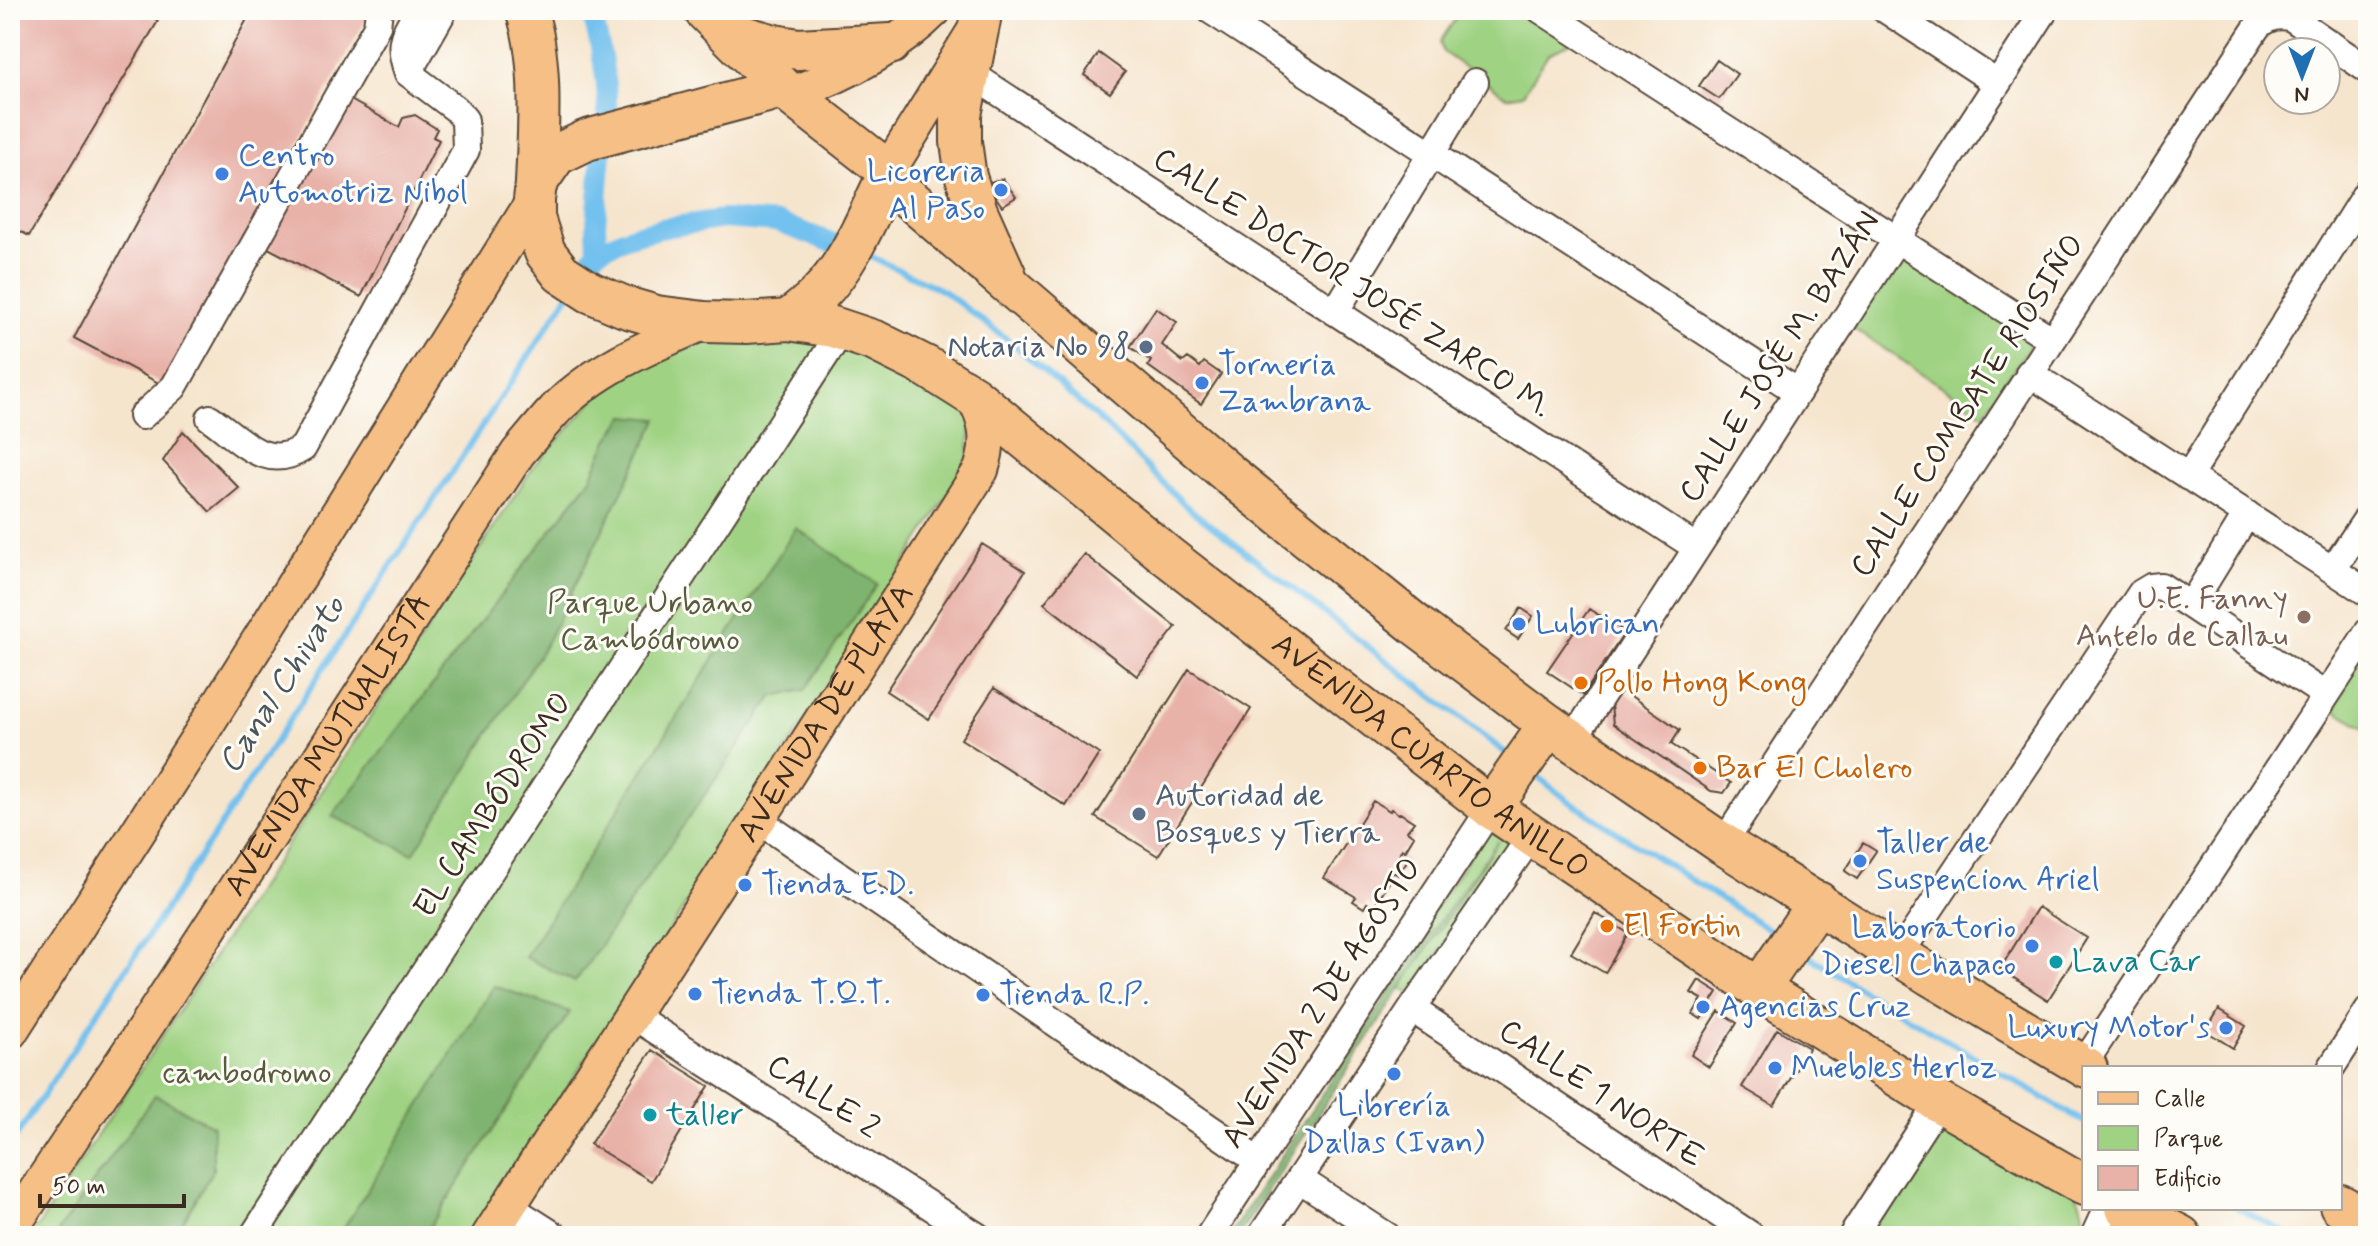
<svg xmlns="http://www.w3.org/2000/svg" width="2378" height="1246" font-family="Mynerve,sans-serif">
<rect width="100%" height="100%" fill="#fdfcf7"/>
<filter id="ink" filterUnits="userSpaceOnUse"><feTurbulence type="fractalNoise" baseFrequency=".0125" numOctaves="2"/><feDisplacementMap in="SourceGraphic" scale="16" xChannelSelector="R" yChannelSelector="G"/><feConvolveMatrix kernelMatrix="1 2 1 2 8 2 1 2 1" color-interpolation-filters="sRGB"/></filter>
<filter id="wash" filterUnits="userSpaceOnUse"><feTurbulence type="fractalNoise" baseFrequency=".006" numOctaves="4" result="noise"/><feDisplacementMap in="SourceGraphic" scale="32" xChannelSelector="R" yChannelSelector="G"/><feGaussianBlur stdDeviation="1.8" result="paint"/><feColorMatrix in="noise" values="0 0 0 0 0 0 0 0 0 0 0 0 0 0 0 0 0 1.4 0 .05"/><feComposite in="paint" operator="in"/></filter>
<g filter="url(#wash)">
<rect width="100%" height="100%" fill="#f6e5cd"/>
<path fill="#9fd282" stroke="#6d7e50" stroke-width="2" d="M1461,10H1529L1576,40L1548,54L1523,94L1507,97L1443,52L1440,42Z
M1903,250L2035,337L1984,414L1851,327Z
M780,336L831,341L957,397L971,420L968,463L818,701L471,1236H32L534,466L575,422L608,382L657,358L715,339Z
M2368,645V730L2325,704Z
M1491,824L1515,840L1411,994L1388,981Z
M1939,1113L2077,1195C2084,1211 2085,1220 2078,1236H1861Z"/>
<path fill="#7fb470" stroke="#5d6f47" stroke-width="2" d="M625,416L658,419L547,642L413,854L332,816L591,478L608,440Z
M796,528L877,584L805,690L773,696L575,982L525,957Z
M1498,841L1238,1236H1229L1409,963Z
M494,986L570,1012L424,1236H339Z
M155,1095L213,1126V1170L175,1236H55Z"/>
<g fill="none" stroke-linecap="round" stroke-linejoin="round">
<path stroke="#73c1ee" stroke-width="6" d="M872,257L943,291L1012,343L1106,426L1187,507L1511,757
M583,272L597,251
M1533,773L1570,802L1777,935
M1800,950L1862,990L2084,1122
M10,1146L569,294
M2238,1208L2292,1236"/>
<path stroke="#73c1ee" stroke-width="20" d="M590,10C600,39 608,82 607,113
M597,251L596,224L602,150
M587,266L597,251L628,237L663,228L723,219L778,223L836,244"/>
</g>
<g id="blocks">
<path fill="#e8b2a9" d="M10,10H140L158,21L29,236L10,226Z
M252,10H371L166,387L74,338Z
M1099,53L1125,72L1110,93L1084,75Z
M1717,60L1737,74L1719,99L1699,86Z
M347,98L399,127L403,118L415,115L437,129L433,137L439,140L361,297L268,248Z
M1003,179L1016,197L1002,206L986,183Z
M1156,308L1177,322L1162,345L1183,362L1188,358L1200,367L1204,362L1221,374L1201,404L1148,366L1151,361L1130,347Z
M183,431L239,488L210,512L163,461Z
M982,544L1025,571L929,719L886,691Z
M1084,554L1176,627L1137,676L1044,603Z
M1521,608L1533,616L1518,639L1506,631Z
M1589,609L1625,632L1583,695L1547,671Z
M1189,669L1251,709L1158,856L1095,817Z
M994,688L1099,754L1066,806L961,739Z
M1622,690L1680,730L1671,744L1731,783L1724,793L1711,791L1613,724L1611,705Z
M1373,801L1390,811L1391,809L1399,814L1400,813L1414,822L1407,831L1414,836L1405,851L1402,849L1399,855L1407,861L1398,875L1393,872L1390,877L1392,878L1373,907L1367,903L1364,908L1353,901L1356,897L1324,878Z
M1863,843L1876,851L1857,879L1845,871Z
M2038,907L2087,938L2048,1000L2000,969Z
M1595,913L1628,933L1605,973L1571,953Z
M1699,980L1718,992L1701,1019L1693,1014L1702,999L1691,993Z
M2219,1009L2246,1026L2233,1048L2206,1031Z
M1719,1011L1737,1023L1709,1067L1691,1055Z
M1777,1029L1809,1048L1774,1106L1742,1087Z
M652,1050L709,1086L651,1181L590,1144Z"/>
</g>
</g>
<g filter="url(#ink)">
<use href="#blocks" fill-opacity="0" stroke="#574638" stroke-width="2"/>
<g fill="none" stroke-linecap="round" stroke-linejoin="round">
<defs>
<path id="minor" d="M1210,10L1798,392
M1541,10L2051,339
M1886,10L1997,83
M408,73C397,43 403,36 418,10
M971,74L1697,548
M1335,312L1475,82
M2029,373L2368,593
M142,416L174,387L377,26L379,10
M210,418C241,440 266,472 303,448L466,150L465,120L456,109L408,73L444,10
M2188,477L2368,190
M2333,569L2368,517
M2191,605L2247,514
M1572,741L2045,10
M758,820L1258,1161
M1723,844L2257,27C2267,17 2278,14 2292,18L2368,70
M1899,955L2141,593L2151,587L2161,586L2325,695
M1412,1009L1752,1236
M632,1015L977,1236
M2083,1065L2368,632
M2331,1068L2368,1011
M1299,1179L1387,1236
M508,1206L555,1236
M253,1236L842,330
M1209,1236L1491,808
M1261,1236L1412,1009L1532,835
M1852,1236L1939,1102
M2094,1236L2107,1208"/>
<g id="major">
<path d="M791,94C843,75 895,49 934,10"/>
<path d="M888,171L972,35"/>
<path d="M10,1032L200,735L534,200"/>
<path id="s1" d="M10,1230L139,1037L518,453C530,439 542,424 555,410C596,368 652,345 705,322"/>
<path id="s2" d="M489,1236L758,820L981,470C990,443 988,421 973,396"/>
</g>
<g id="highway">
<path d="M526,10C544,61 538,130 536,184"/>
<path d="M704,10L782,88L888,171L885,181C866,220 849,264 818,295C809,304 798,312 789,320"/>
<path d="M980,20L961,115V142L966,177L977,211L1006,276"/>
<path d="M729,32L774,45L798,49L890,44"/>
<path id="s3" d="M782,88L587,140L556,155L536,184L534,200V218L545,252L561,273L590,292L625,307L656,316L705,322L746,323L789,320L833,327L875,341L927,367L973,396L1166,555L1491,808L1759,989L1939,1102L2084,1185"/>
<path d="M885,181L911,200L1230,475L1416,625L1549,725L1723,844L1930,975L2087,1068"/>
<path d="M1491,808L1549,725"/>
<path d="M1759,989L1818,902"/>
<path d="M2340,1205L2368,1220"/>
<path d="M2126,1208L2181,1236"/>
</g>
</defs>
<use href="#minor" stroke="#574638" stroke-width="30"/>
<use href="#major" stroke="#574638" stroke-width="38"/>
<use href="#highway" stroke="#574638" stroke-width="44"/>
<use href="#minor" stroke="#fff" stroke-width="26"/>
<use href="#major" stroke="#f5bf86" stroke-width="34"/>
<use href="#highway" stroke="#f5bf86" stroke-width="40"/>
</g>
</g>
<g fill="#3f7fe0" stroke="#fdfcf7" stroke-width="3">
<circle cx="222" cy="174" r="8"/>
<circle cx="1001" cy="190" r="8"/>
<circle cx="1202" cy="383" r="8"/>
<circle cx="1519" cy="624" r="8"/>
<circle cx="1860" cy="861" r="8"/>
<circle cx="745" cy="885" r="8"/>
<circle cx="2032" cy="946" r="8"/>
<circle cx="695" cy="994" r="8"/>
<circle cx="983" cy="995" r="8"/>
<circle cx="1703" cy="1007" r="8"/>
<circle cx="2226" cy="1028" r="8"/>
<circle cx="1775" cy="1068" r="8"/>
<circle cx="1394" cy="1074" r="8"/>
</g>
<g fill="#5c6f8a" stroke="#fdfcf7" stroke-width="3">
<circle cx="1146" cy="347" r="8"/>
<circle cx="1139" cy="814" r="8"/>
</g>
<circle fill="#8d6e63" stroke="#fdfcf7" stroke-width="3" cx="2304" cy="617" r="8"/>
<g fill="#e8710a" stroke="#fdfcf7" stroke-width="3">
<circle cx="1581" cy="683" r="8"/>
<circle cx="1700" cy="768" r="8"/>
<circle cx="1607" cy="926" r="8"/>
</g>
<g fill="#0f9aa8" stroke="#fdfcf7" stroke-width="3">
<circle cx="2056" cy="962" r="8"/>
<circle cx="650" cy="1115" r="8"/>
</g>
<g text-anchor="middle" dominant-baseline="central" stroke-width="6" stroke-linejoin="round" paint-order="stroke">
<g font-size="32" fill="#366cbe" stroke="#fdfcf7" text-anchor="start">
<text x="238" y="156">Centro<tspan x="238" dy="37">Automotriz Nibol</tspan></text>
<text x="985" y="172" text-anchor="end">Licoreria<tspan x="985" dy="37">Al Paso</tspan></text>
<text x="1218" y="365">Torneria<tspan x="1218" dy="37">Zambrana</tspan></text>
<text x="1535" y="624">Lubrican</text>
<text x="1876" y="843">Taller de<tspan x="1876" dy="37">Suspencion Ariel</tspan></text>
<text x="761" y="885">Tienda E.D.</text>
<text x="2016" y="928" text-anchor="end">Laboratorio<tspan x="2016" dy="37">Diesel Chapaco</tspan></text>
<text x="711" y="994">Tienda T.Q.T.</text>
<text x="999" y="995">Tienda R.P.</text>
<text x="1719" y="1007">Agencias Cruz</text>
<text x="2210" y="1028" text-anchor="end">Luxury Motor's</text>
<text x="1791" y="1068">Muebles Herloz</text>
<text x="1394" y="1106" text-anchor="middle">Librería<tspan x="1394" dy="37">Dallas (Ivan)</tspan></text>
</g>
<g font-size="32" fill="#3b2a1e" stroke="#fdfcf7">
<text transform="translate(1352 283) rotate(33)">CALLE DOCTOR JOSÉ ZARCO M.</text>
<text transform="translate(1780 357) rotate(-57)">CALLE JOSÉ M. BAZÁN</text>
<text transform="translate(1968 406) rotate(-57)">CALLE COMBATE RIOSIÑO</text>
<text stroke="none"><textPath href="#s2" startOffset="622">AVENIDA DE PLAYA</textPath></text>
<text stroke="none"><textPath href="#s1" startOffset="580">AVENIDA MUTUALISTA</textPath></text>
<text stroke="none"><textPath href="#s3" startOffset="1390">AVENIDA CUARTO ANILLO</textPath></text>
<text transform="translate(493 805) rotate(-57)">EL CAMBÓDROMO</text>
<text transform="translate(1322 1003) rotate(-57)">AVENIDA 2 DE AGOSTO</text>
<text transform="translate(1601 1094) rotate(34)">CALLE 1 NORTE</text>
<text transform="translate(823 1097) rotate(33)">CALLE 2</text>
</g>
<g font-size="32" fill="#4e5e75" stroke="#fdfcf7" text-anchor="end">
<text x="1130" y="347">Notaria No 98</text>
<text x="1155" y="796" text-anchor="start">Autoridad de<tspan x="1155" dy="37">Bosques y Tierra</tspan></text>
</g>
<g font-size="32" fill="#785e54" stroke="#fdfcf7" text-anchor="end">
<text x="2288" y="599">U.E. Fanny<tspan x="2288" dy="37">Antelo de Callau</tspan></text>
</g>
<g font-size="32" fill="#595c3c" stroke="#fdfcf7">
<text x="650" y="603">Parque Urbano<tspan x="650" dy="37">Cambódromo</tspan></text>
<text x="247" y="1073">cambodromo</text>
</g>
<g font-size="32" fill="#c56008" stroke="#fdfcf7" text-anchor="start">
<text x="1597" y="683">Pollo Hong Kong</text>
<text x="1716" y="768">Bar El Cholero</text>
<text x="1623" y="926">El Fortin</text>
</g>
<g font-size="32" fill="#0d838f" stroke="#fdfcf7" text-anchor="start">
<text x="2072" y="962">Lava Car</text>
<text x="666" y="1115">taller</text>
</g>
<g font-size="34" font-style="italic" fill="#4c575c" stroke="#fdfcf7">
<text transform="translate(282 685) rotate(-57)">Canal Chivato</text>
</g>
</g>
<rect width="2378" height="1246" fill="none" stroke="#fdfcf7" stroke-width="40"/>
<rect x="2082" y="1066" width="260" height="144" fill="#fdfcf7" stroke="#afa8a0" stroke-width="2"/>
<rect x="2098" y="1092" width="40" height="12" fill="#f5bf86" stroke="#afa8a0" stroke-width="2"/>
<text x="2154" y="1106" font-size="24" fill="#3b2a1e">Calle</text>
<rect x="2098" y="1126" width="40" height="24" fill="#9fd282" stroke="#afa8a0" stroke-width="2"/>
<text x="2154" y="1146" font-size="24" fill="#3b2a1e">Parque</text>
<rect x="2098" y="1166" width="40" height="24" fill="#e8b2a9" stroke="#afa8a0" stroke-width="2"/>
<text x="2154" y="1186" font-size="24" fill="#3b2a1e">Edificio</text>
<g transform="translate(2302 76) rotate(180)"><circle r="38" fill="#fdfcf7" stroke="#afa8a0" stroke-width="2"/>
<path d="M0-6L14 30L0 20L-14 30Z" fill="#1f6fb2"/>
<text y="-12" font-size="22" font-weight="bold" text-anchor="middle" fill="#3b2a1e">N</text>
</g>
<path d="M40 1194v12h144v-12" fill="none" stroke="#3b2a1e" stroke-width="4"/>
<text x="52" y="1194" font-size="24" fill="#3b2a1e" stroke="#fdfcf7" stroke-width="6" paint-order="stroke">50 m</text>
</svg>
